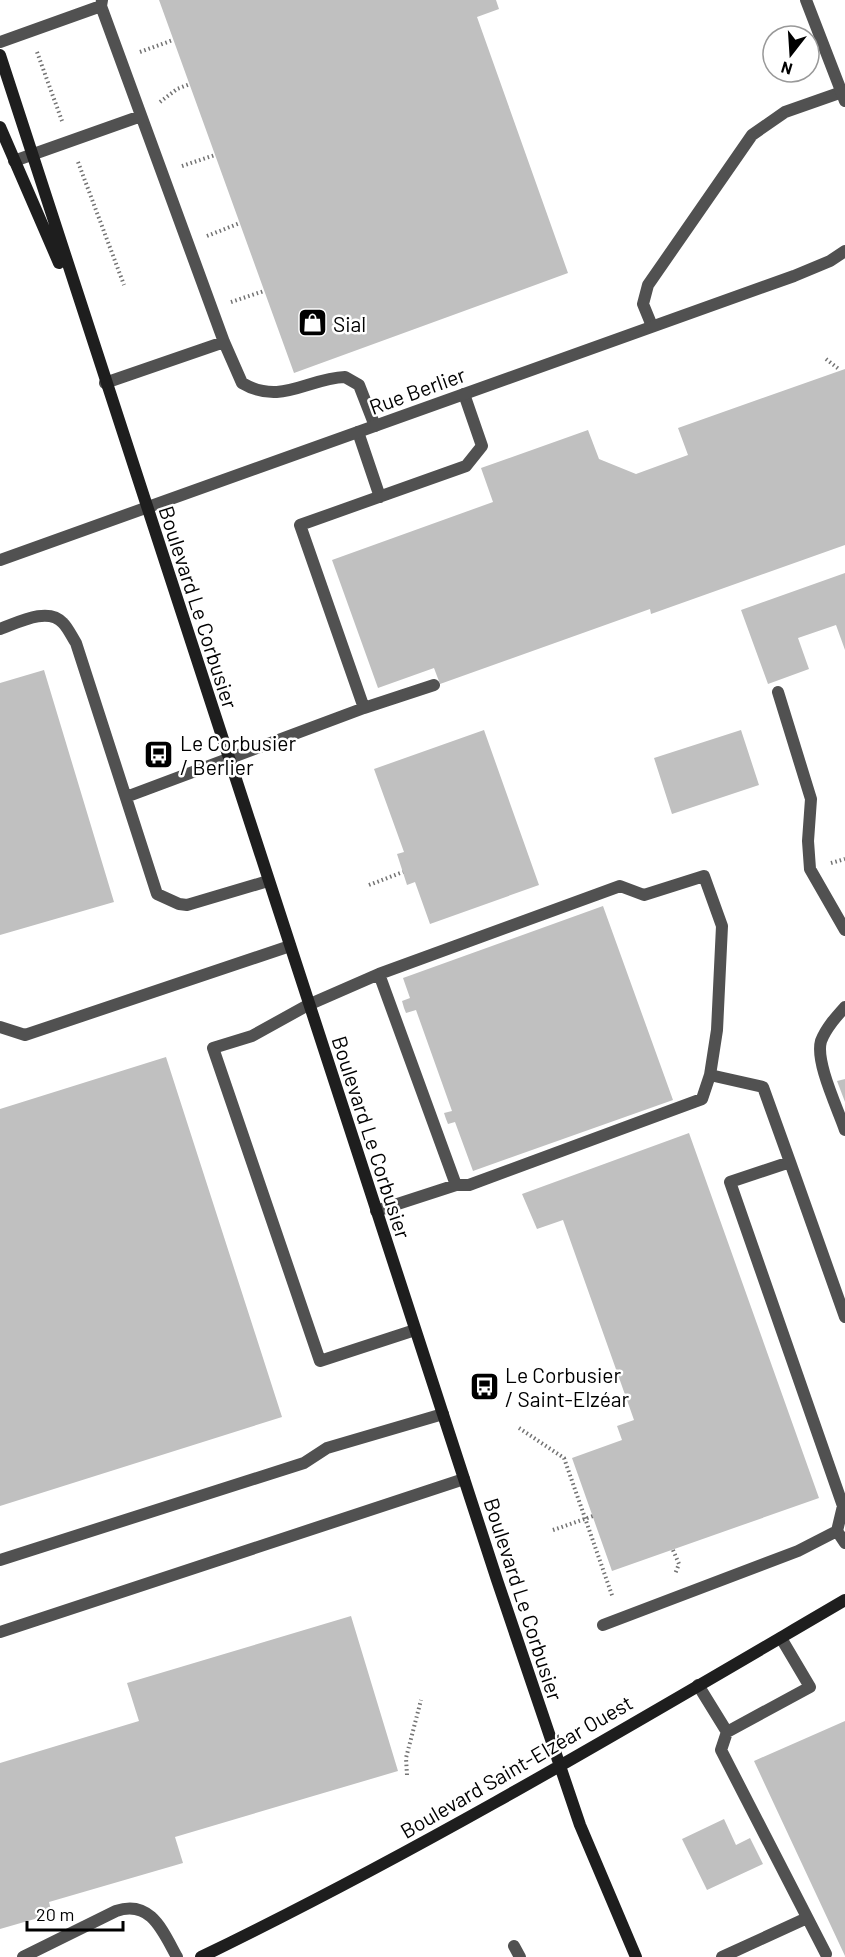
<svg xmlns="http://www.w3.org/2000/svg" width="845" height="1957" font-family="Barlow,sans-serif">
<rect width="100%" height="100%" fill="#fff"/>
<path fill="#c0c0c0" d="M159,0H496L499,9L477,17L568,273L294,373Z
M845,369V545L651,614L650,609L440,684L434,668L378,688L332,560L493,502L481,468L588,430L599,459L636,474L688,455L678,428Z
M845,573V650L836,625L798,638L809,669L768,684L741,610Z
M44,670L114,902L0,935V683Z
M484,730L539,885L430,924L415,882L407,885L397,854L404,852L374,769Z
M741,730L759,785L672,814L654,758Z
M603,906L673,1100L473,1171L455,1122L448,1124L446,1119L444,1113L452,1111L416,1010L406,1013L404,1008L402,1001L410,998L403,978Z
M166,1057L282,1417L0,1506V1109Z
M845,1079V1102L837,1081Z
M689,1133L819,1498L612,1571L572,1458L622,1440L617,1426L634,1420L563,1220L537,1229L522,1194Z
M351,1616L398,1771L175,1837L183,1863L49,1902L52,1914L0,1929V1763L139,1721L127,1683Z
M845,1721V1956L754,1761Z
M724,1819L736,1845L750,1838L763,1864L707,1890L682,1839Z"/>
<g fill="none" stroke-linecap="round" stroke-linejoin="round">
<path stroke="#737373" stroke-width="4" stroke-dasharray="1.5 3" stroke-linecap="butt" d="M37,52L62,121
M140,52L173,40
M160,102L177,89L190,84
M78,162L124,285
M182,166L215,155
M207,236L240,223
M231,302L264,291
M826,359L840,370
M831,863L845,859
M369,885L403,872
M519,1428L564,1458L613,1598
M553,1530L593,1516
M673,1550L679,1564L675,1574
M407,1775L406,1758L421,1700"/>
<path stroke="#515151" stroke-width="12" d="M102,0L101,6L224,342L242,383C281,406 308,378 345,377L359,385L375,426
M0,42L101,6
M14,161L141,116
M652,326L643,304L648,285L752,135L785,112L842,92
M105,383L224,342
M358,432L380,497
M0,629C17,623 48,606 63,623C68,628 72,637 76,643L157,894L179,904L187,905L268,881
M778,692L811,799L808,841L810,869L845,930
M364,708L434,685
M126,797L364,708L300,525L466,466L482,446L464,394
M379,974L620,886L644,895L704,876L722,926L717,1030L710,1075L763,1087L790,1162
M845,1007C836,1017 826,1028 821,1041C815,1062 838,1109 845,1130
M0,1027L25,1035L290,946
M456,1185H469L702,1099L710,1075
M376,1211L456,1185L379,974L308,1005L252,1036L213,1048L320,1361L415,1330
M837,1531L843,1506L730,1182L790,1162L845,1317
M0,1560L304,1463L327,1448L443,1414
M603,1625L798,1551L837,1531L845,1543
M0,1632L464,1479
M698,1685L727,1732L810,1687L781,1638
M727,1732L721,1750L826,1954
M514,1946L520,1957
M23,1957L116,1911C151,1899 163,1932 177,1957
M722,1957L807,1918"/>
<path stroke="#515151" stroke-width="12" d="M806,0L845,101
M0,560L794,276L830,261L845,251"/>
<path stroke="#1e1e1e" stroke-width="12" d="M0,55L497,1580L580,1825L636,1957
M0,127L59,263
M201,1957C422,1850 633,1724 845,1600"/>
</g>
<defs>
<symbol id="shop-square" viewBox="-11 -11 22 22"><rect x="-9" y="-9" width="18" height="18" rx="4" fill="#000" stroke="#fff"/><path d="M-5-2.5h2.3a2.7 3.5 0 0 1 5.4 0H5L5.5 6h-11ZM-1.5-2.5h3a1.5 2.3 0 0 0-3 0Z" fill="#fff"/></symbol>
<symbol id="bus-square" viewBox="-11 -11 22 22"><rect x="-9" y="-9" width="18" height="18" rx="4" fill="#000" stroke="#fff"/><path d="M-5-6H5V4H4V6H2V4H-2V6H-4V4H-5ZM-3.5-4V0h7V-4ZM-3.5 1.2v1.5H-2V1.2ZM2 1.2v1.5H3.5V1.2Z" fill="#fff"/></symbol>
</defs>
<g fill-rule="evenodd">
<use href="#shop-square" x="296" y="306" width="33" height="33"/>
<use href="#bus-square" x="142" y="738" width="33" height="33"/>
<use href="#bus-square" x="468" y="1370" width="33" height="33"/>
</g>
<g text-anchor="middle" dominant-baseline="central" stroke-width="5" stroke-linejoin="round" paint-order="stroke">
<g font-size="21" fill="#000" stroke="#fff" text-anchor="start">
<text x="333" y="323">Sial</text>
<text x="180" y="742">Le Corbusier<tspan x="180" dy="24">/ Berlier</tspan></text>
<text x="505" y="1374">Le Corbusier<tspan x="505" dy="24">/ Saint-Elzéar</tspan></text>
</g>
<g font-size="21" fill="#000" stroke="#fff">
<text transform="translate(417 390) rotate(-20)">Rue Berlier</text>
<text transform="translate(199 607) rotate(72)">Boulevard Le Corbusier</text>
<text transform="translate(372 1137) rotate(72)">Boulevard Le Corbusier</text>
<text transform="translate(524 1599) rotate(72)">Boulevard Le Corbusier</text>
<text transform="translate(516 1766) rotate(-30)">Boulevard Saint-Elzéar Ouest</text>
</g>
</g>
<g transform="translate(791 54) rotate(197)"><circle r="28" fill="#ffffff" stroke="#999999" stroke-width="1.5"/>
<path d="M0-4.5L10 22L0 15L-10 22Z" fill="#000000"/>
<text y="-9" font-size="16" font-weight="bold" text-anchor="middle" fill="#000000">N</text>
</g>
<path d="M27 1921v9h96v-9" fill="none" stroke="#000000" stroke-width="3"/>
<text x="36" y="1921" font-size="18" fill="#000000" stroke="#ffffff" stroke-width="4.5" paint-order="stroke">20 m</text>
</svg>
